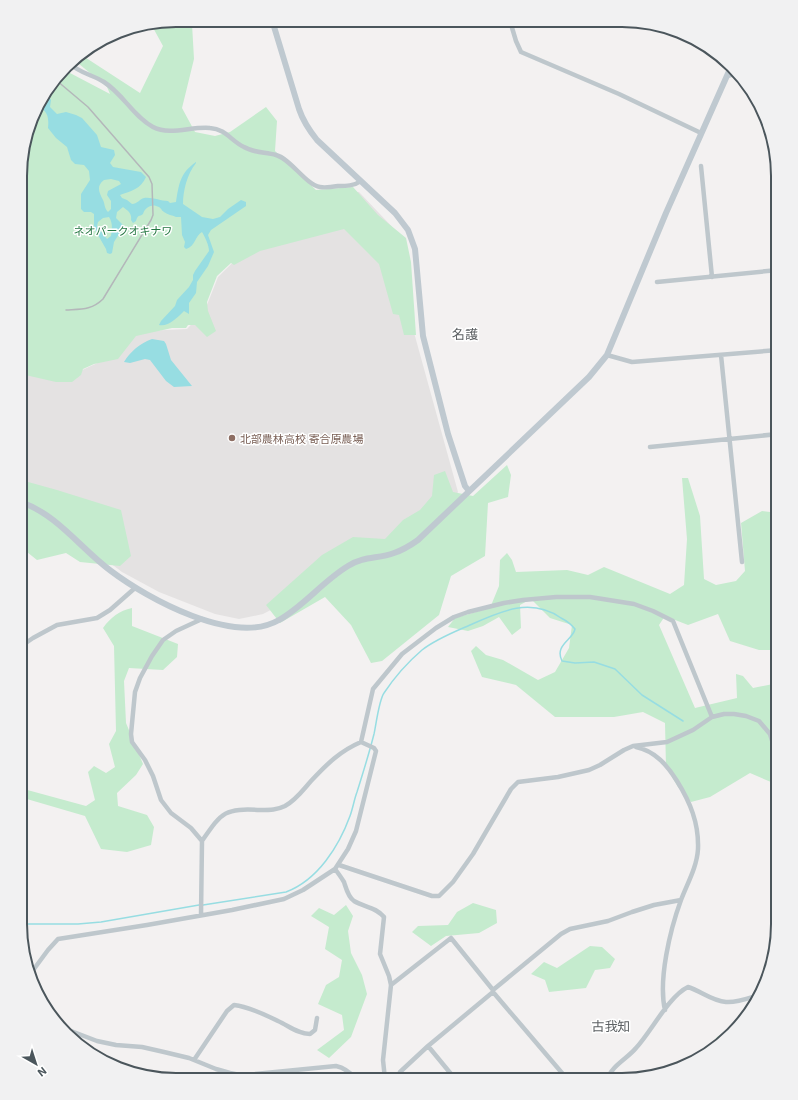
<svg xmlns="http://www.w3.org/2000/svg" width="798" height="1100" font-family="'Exo 2','Noto Sans JP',sans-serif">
<rect width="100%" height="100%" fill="#f3f1f1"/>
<path fill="#e4e2e2" d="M326,190L359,192L397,232L410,318L458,492L449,506L288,601L263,614L239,619L215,614L159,592L122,572L21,496V362L67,377L104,360L121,339L145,331L187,329L205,310L218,277L274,222Z"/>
<path fill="#c5ebce" d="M176,20H188L192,24L194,59L182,108L195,132L215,136L230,132L266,107L277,121L275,151L316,190L353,187L378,215L406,238L411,262L416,335H404L399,315L393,314L379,264L344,229L260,251L234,265L231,263L217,276L207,302L208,311L216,331L207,337L195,325H188L186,328H172L136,336L118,359L94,364L83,369L81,375L72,382H56L21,374V155L41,98L66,68L70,73L110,94L107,87L73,59L80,54L140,93L163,46L151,24Z
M507,465L511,475L508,497L488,503L485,556L451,576L439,615L382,661L371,663L351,625L325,597L280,623L266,605L322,555L353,537L385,539L403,520L420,510L432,496L434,475L445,471L453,492L473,496Z
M682,478H688L700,516L704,579L716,585L736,581L745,571L741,523L762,511L778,513V650H759L730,641L718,614L688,625L665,616L659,625L695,708L737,698L736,674L743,676L753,688L773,684L778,686V785L750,773L710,797L691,802L678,787L666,767L665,723L643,712L614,717H555L516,685L482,677L471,651L476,646L486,655L503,660L538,680L555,672L569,648L572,625L550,618L531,599L520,605L521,628L512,635L499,617L483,626L468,631L448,627L455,618L490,608L499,586L500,560L507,553L512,560L516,572L567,570L588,575L604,567L670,594L684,585L687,539Z
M21,480L57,490L121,510L131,556L120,566L80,562L66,553L37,560L22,548Z
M132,608V626L178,644L177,657L163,670L129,668L124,681L126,723L143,764L136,775L117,793L118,806L147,815L154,827L151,845L127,852L101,849L85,816L20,797V788L86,806L95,800L88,772L94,766L106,773L115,767L109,744L116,731L114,646L103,628C111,617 119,611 132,608Z
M473,903L496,910L497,923L479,933L446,936L431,946L412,932L418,926L448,925L457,912Z
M346,905L353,916L348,931L351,953L362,975L367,994L351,1037L329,1058L317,1050L344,1030L342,1015L318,1004L326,985L339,977L342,960L325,949L329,927L311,916L319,908L334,915Z
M590,946L602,947L615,959L610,968L595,970L586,988L549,992L545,980L531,974L544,962L557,968Z
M734,1031L725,1041L701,1056L718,1036Z"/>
<path fill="#97dde2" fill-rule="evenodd" d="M46,92L51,100L50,107L57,114L66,112L76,115L82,118L97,135L101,147L114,150L115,155L110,163L113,167L141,172L146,177C141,189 131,191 120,195L122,198L127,200L132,204C137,204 140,199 144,198C153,197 160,201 168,201L170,203L176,202C179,184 180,173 196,162V163C187,174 183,191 183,204L202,217L213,219L220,217L228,209L241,200L246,202V206L211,230L208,235L214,252L208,266L197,282L196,293L189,303V314L184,311C177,318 168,327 159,325L161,321L175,306L177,300L189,287L193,280V275L195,271L209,251C209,245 205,237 202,232C195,236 195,247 186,249L184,247L185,242L182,235L181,217H176C172,215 168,215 164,212C160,209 163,210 159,207C152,203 145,207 143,214C139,217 138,214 136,221L133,223L131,220C132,213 128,211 123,207L117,212L116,218L124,226L114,242L112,253L110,254L107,253L106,249L94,228V214L91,212H84L81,209V194L90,180L89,171L84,165L75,164L71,160L67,147L56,138L48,128C49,118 48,111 38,106L41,98ZM111,179L119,181L121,184L108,191L107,195L111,201V209L108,212C104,208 105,204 103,200C99,192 96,186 104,180ZM109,217C113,223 112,229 111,236L107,239L97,226L98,222L103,218Z
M152,339L164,341L166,344L171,360L192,386L174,387L166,381L150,360L145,359L130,363L124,362C130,352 140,343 152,339Z"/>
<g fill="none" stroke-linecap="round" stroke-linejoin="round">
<path stroke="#97dde2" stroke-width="1.5" d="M203,905L286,892C318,880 339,846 350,816C353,808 354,800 357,792C363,773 369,754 374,734C376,725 379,700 384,693C394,678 408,662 422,650C436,639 454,632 470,625C501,611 531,597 561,618C567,621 571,624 575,629C573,640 554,645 562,661L575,663L594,662L615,669L642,695L683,721
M20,924H78L101,922L199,905"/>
<path stroke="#bec7cc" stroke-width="4.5" d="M510,21L516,41L521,52L619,94L701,133
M69,63C79,73 93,75 104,82C123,94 133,116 153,127C170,136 192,126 210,128C226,129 231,141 244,147C254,153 265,152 276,155C291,159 306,185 320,187C325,188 332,187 338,186C346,186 354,186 361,181
M727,76L735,74
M701,166L712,277
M657,282L778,270
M607,355L632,362L778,350
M721,355L742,562
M650,447L778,434
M20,647L33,638L57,625L97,618L110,610L135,588
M361,742L373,689L402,654L436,628L454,617L468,612L504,603L523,600L556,597H590L634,604L653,611L673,621L712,717
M636,747C655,751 667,765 677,781C690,802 699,823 698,849C697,867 687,884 681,900C670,930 658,980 665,1010
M339,865L432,896H439L453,882L473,854L511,789L518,782L558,777L589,770L600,765L624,750L633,746L667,742L693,730L712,717L724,714H734L746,716L759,721L770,734L775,750L778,753
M335,869C338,873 341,877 344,882C346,888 348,897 354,901C364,907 376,907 384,917L380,954L389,976L391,985L383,1060L385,1079
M201,915L202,841L191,828L171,813L161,800L153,776L145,760L132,742L131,734L135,692L140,678L152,656L163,640L176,631L202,619
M31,973L48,950L58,939L147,925L232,910L284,899L303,890L335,869L348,849L356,831L376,751L374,748L361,742C340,751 327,764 311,781C303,790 296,800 285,806C277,810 270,810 261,810C224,808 222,812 202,841
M391,985L451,938L493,990
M493,992L568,1080
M58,1026L97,1041L116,1045L142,1047L164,1052L189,1058L216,1069L230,1073L240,1075L255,1074L336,1066C345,1068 350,1072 356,1079
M428,1046L456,1080
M194,1060L227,1011L234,1005C249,1007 264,1014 278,1021C289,1026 298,1034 310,1034L315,1030L317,1018
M396,1079L400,1072L428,1046L493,992V990L561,934L570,929L608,921L632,912L654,905L681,900
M607,1080C611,1066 627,1059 636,1048C651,1032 669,996 688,987C701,991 712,1001 726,1002C737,1003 749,998 759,995"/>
<path stroke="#bfc9d0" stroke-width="6" d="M272,20L299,109C303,121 309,130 317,140L395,213L408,230L415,249L423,336L448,434L465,486L469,491
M21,502C58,515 81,549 111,571C148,599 234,646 279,620C304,606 323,581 348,566C364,556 378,559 394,553C403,550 411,545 418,540L589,377L607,355L666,213L730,69"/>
<path stroke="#b4b7ba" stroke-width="1.5" d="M56,80L88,107L149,177L152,184L153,215L151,220L103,299C92,310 81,309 66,310"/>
</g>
<circle fill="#8d6e63" stroke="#fff" stroke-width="1.5" cx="232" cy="438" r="4"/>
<g text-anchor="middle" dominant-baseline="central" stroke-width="3" stroke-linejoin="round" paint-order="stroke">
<g font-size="11" fill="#237641" stroke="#fff">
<text x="123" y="230">ネオパークオキナワ</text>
</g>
<g font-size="11" fill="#785e54" stroke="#fff" text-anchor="start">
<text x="240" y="438">北部農林高校 寄合原農場</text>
</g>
<g font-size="13" fill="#5e6265" stroke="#fff">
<text x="465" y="334">名護</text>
<text x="611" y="1026">古我知</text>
</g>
</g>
<path d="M0 0H798V1100H0ZM176 27H622A149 149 0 0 1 771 176V924A149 149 0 0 1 622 1073H176A149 149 0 0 1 27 924V176A149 149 0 0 1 176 27Z" fill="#f1f1f2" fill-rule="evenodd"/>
<path fill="none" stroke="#4b565c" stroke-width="2" d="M176 27H622A149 149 0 0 1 771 176V924A149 149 0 0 1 622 1073H176A149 149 0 0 1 27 924V176A149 149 0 0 1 176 27Z"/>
<g transform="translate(36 1064) rotate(141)" stroke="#ffffff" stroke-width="3" paint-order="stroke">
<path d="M0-3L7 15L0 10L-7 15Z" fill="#4b565c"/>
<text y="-6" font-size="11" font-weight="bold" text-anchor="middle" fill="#4b565c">N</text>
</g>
</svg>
